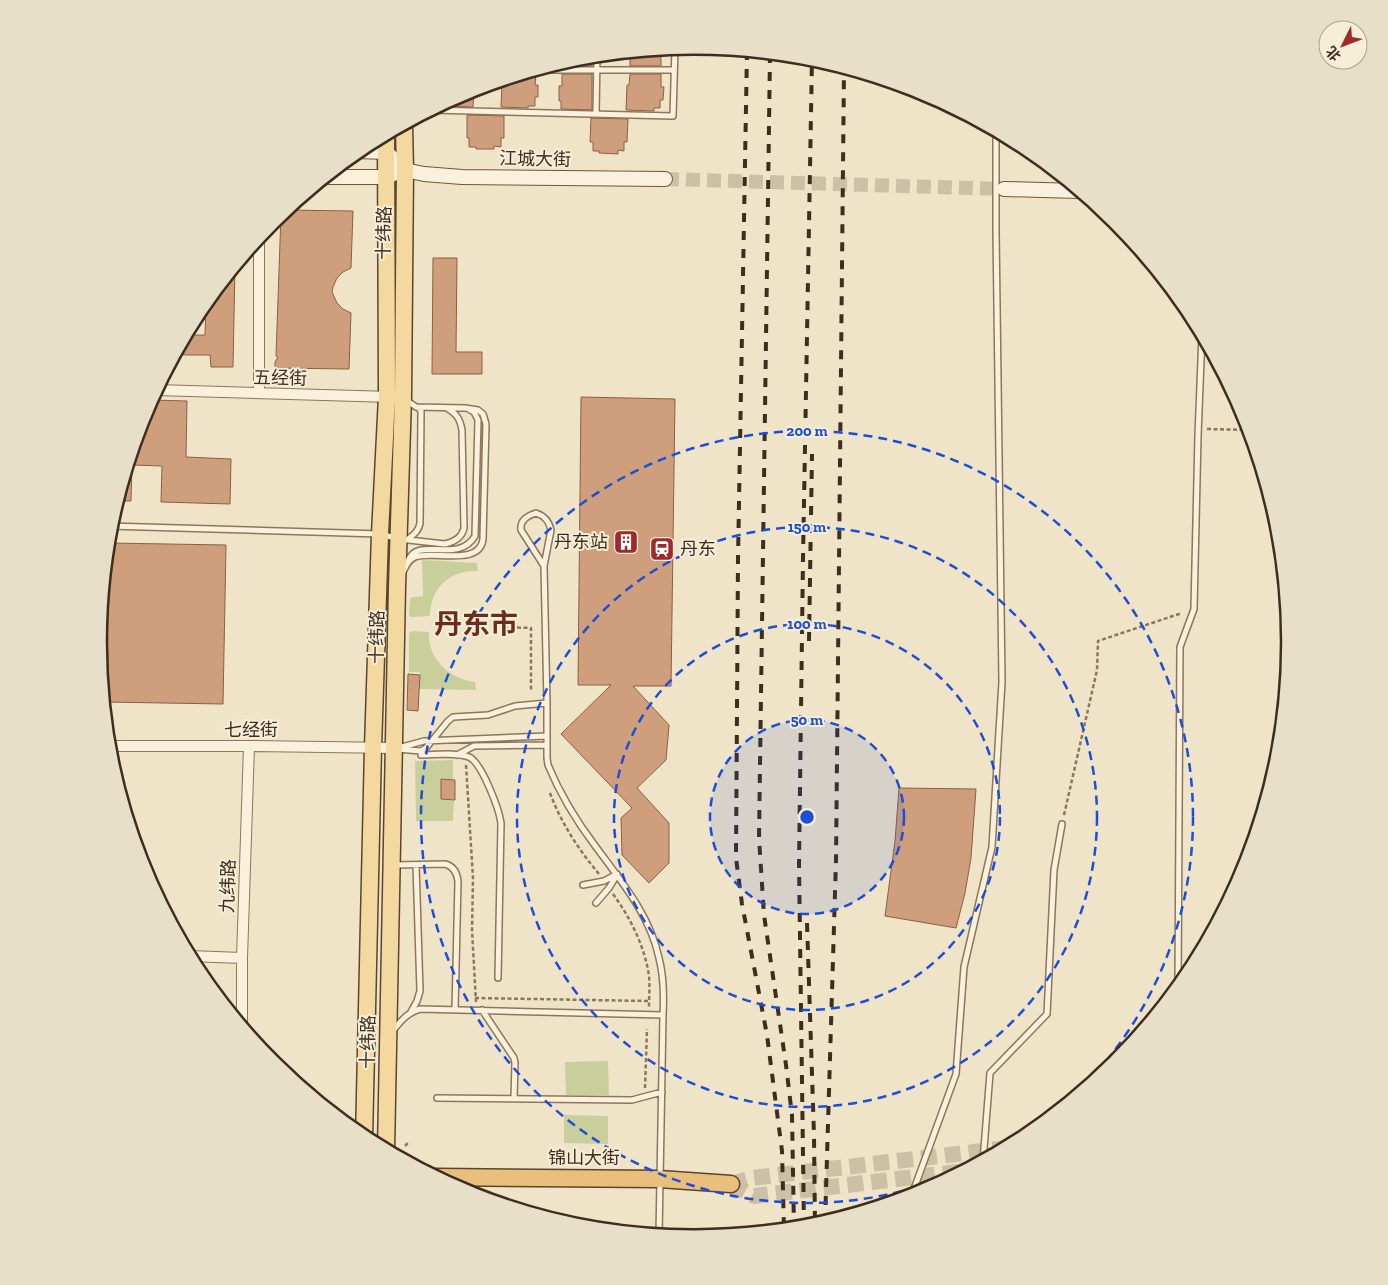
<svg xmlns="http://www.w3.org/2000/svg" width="1388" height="1285" font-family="'Zilla Slab','Noto Sans SC',serif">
<rect width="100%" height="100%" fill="#f0e4c8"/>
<path fill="#c9cf9b" d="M422,560L477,563L478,571C451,570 430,587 430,616L411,617L409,615L410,598L413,597L423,596Z
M412,631L429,632C427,659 450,679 475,682L476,690L420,689V672H409V633Z
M453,760V779H441V799L454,800L453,821H416L415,761Z
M608,1061L609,1095H566L565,1062Z
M564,1115L608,1116V1144L564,1143Z"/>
<path fill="#cf9f7d" stroke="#8d5f41" d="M661,50V66H630V53Z
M593,56L592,66H562V62L578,58Z
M533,71L536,74L535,85H538V97H535V106H528V108L501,107L502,83H504V80Z
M562,74H592V110L561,109V101H559V86H562Z
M630,74H661V87H664L663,100H660V108H654V111L626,110L627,85H629Z
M474,89L473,107L446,106V102L466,92Z
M467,115L504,116V138H501V147L494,146V149H476V147H469V138H467Z
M591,118L628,119L627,142H624V151L618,150V154L599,153V151H593V142H590Z
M286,210L353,211L351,268L343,272L337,278L333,287L332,292L337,303L343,309L351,313L349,369L275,368V362L278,357L276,356L281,214Z
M433,258H457L456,352H482V374H432Z
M235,266L233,367H211L210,355H175L186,335H205L206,302Z
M581,397L675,399L671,686H633L669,725L666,760L637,788L669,823V863L649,883L622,855L621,818L632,808L561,734L611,685H578Z
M151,400L187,401L186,457L231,459L230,504L161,502L162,466L132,465L131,501H117L143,414Z
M108,543L226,545L223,704L104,702L98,642Z
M408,674L420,675L418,711L407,710Z
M441,779L455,780V800L441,799Z
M899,788L976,789L971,858L965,893L956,928L885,916L895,841Z"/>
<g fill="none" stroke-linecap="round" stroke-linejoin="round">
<path stroke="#ccc0a6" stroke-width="14" stroke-dasharray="14 7" stroke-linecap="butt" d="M665,179L1004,189"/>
<path stroke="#ccc0a6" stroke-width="16" stroke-dasharray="16 8" stroke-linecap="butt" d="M731,1184L752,1178L1008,1148
M731,1184L754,1196L965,1171"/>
<defs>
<path id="service" d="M537,70H674
M431,110L673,116L675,48
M596,113L597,56
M536,513C545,516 549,521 551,530L544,566L521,530C520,520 527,516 536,513Z
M109,526L380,534L399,539L445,544C454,542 462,538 464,528L462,430C460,419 457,414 447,408
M407,540C413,535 419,531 420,523L421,413V410L418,408
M408,561C417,535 458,565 475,536L478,420L474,412L470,410
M544,566L547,703V758L548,765C560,794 577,822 596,847C621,881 650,915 659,958C664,977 664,996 663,1015L659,1235
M403,572C406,566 408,560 415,557C433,550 480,567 483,539L486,424L483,414L478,410L465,408L416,407L406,400
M398,748L424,741L547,736
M397,749L421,751V755C435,755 456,752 469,757C482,763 499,809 501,823L498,978
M421,751L426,748L448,721L453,717L488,715L515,706L547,703
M457,755L474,746L546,745
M395,865L445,864C453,866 457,873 458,881L455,1010
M583,885L604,881L617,874
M596,903L609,888L617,875
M1178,989L1180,647L1194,609L1198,436L1202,334
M482,1010L514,1058L515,1063L514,1099
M411,1012L417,1001L420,991L416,865
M393,1031C400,1021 408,1012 420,1009L663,1015
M437,1098L632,1100L662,1092
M983,1161L990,1073L1047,1014L1054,870L1062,824
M915,1186L937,1185
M911,1197L956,1074L964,967L992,847L1002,682L996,231V131"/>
<path id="minor" d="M259,237V393
M156,390L392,397
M108,746H249L394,748
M189,956L242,958
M242,1027V958L249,746"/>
<path id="secondary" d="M405,170L424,174L462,177L665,179
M326,177H385L405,170L386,152L357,151
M1004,189L1079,191"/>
<path id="primary" d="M364,1139L373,748L380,534L387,397L386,134
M386,1151L397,587L403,397L405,170L404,125"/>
<path id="trunk" d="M436,1177L659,1179L731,1184"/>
</defs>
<use href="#service" stroke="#8d765c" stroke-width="8"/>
<use href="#minor" stroke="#8d765c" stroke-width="12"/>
<use href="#secondary" stroke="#6f573f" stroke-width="16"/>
<use href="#primary" stroke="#5b4430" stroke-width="19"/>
<use href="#trunk" stroke="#5b4430" stroke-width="19"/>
<path stroke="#8d765c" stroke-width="2.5" stroke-dasharray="4 2.5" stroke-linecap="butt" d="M1207,429L1250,430
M504,627L531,628V692
M466,765L473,878L472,930L476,1002
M550,793C561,823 579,850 599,874
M1064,815L1097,670L1098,641L1182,613
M613,894C630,917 645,947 649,976C650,986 649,996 649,1007
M475,998L649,1001
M645,1088L647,1029
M405,1146L409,1142"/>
<use href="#service" stroke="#faf1dc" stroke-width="5"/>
<use href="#minor" stroke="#faf1dc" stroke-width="10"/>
<use href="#secondary" stroke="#faf1dc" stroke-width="14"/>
<use href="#primary" stroke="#f3d9a0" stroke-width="16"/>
<use href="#trunk" stroke="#eabe7c" stroke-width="16"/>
<path stroke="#3d2e20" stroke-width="4" stroke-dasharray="9 9" stroke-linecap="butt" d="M747,51L738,559L736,858L742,904L767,1035L782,1151L784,1230
M770,54L759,838L764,915L786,1065L792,1115L794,1229
M809,641L812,454
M807,923L814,1135L815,1226
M825,1223L836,860L844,68
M804,1228L799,864L803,558L812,58"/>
</g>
<circle cx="807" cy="817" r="97" fill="#1d4ed8" fill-opacity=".12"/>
<g fill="none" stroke="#1d4ed8" stroke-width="2.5" stroke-dasharray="9 6">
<circle cx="807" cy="817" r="97"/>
<circle cx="807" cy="817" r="193"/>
<circle cx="807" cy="817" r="290"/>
<circle cx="807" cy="817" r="386"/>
</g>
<defs>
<symbol id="building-square" viewBox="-11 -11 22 22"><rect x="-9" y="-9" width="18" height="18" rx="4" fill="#9e2a2b" stroke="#f7eed8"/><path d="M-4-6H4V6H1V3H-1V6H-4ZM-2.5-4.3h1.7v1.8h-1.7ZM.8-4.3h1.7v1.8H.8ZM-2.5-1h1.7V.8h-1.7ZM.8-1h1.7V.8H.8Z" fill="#fff"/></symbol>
<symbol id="station-square" viewBox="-11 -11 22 22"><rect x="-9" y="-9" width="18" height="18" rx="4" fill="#9e2a2b" stroke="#f7eed8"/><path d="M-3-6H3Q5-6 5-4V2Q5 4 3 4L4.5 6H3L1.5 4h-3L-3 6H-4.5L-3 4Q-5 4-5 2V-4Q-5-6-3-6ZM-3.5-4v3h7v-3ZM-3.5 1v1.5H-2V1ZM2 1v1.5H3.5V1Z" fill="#fff"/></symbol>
</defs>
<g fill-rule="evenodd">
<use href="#building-square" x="612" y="528" width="28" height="28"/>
<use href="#station-square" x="648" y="535" width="28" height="28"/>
</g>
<g text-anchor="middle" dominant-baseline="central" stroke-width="4" stroke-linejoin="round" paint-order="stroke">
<g font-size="18" fill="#3d2e20" stroke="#f7eed8">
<text transform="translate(535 159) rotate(1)">江城大街</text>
<text transform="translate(384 233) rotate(-89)">十纬路</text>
<text transform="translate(280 378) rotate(1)">五经街</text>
<text transform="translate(377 637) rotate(-89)">十纬路</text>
<text x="251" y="730">七经街</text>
<text transform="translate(228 886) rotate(-88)">九纬路</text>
<text transform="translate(368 1042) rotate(-89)">十纬路</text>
<text x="584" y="1158">锦山大街</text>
</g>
<g font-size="18" fill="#3d2e20" stroke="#f7eed8" text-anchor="end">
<text x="608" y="542">丹东站</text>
<text x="680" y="549" text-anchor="start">丹东</text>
</g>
<g font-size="28" font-weight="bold" fill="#6b2e1e" stroke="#f7eed8">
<text x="476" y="624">丹东市</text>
</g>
</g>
<path d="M0 0H1388V1285H0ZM107 642a587 587 0 1 1 1174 0a587 587 0 1 1-1174 0Z" fill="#e8dfc9" fill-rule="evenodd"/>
<path fill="none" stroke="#3d2e20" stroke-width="2.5" d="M107 642a587 587 0 1 1 1174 0a587 587 0 1 1-1174 0Z"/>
<circle cx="807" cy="817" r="8" fill="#1d4ed8" stroke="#f7eed8" stroke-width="2.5"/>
<g font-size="15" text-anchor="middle" font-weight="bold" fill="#1d4ed8" stroke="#f7eed8" stroke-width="4" stroke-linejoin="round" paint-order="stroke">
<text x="807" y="436">200 m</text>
<text x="807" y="532">150 m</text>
<text x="807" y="629">100 m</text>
<text x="807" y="725">50 m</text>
</g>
<g transform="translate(1343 45) rotate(228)"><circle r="24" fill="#f7eed8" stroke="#ada18e"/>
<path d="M0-4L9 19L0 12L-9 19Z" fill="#9e2a2b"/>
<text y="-8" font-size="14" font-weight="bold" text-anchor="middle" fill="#3d2e20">北</text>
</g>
</svg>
